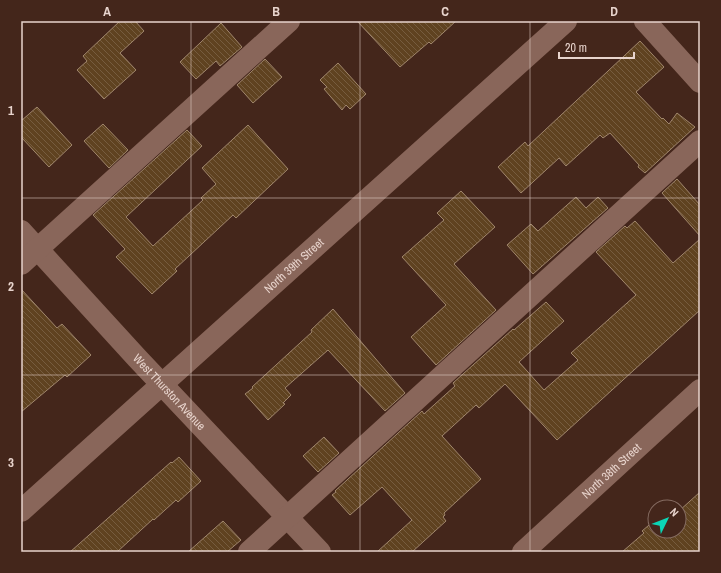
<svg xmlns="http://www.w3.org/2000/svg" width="721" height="573" font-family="'Archivo Narrow',sans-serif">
<defs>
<pattern id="building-back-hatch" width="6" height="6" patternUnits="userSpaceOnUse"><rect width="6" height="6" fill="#5f4220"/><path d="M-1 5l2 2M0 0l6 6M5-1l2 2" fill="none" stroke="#765c3f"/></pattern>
</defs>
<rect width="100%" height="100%" fill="#44261b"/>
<path fill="url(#building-back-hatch)" stroke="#a0866c" d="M120,21H135L144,31L120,53L136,70L104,99L77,70L87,61L83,56Z
M357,21H456L431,44L429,42L400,67Z
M221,23L242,47L220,66L216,61L196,79L180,62Z
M640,41L664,67L636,92L662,119L663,118L669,124L677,113L695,127L645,173L638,167L639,165L610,133L603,138L600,135L566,166L559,158L521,193L498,167L525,142L528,146Z
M265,59L282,77L253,103L237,85Z
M338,63L366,94L350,109L346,105L342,110L324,89L327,87L320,80Z
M37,107L72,145L49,167L21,137V121Z
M103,124L128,150L109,168L84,141Z
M248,125L288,169L236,218L233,215L175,269L177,271L152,294L116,257L125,249L93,215L187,130L202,146L126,217L153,246L203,200L201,198L216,184L202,168Z
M677,179L700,205V236L662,193Z
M461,191L495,227L454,264L496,310L436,365L411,337L446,305L402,257L444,220L437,213Z
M576,197L586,208L598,197L608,208L533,274L507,245L531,224L538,231Z
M635,221L673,263L700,239V310L557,440L505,384L479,408L476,405L442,436L481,479L444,513L445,515L443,517L446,521L412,552H377L412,520L382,487L350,515L332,495L336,492L335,491L422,411L424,414L455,386L453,383L513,329L514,330L546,302L564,321L519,362L544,390L578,360L571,353L636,295L596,252L625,226L627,228Z
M21,289L57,328L62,324L91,355L67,377L65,375L21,412Z
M333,309L405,393L385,411L328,350L285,388L291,395L283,403L285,404L268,420L245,394L253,388L252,387L312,332L311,330Z
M324,437L339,453L318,472L303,456Z
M179,457L201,481L178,502L176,500L154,520L153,519L117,552H70L171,462L172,463Z
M700,492V552H622L644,533L642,531L655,520V531H679V511Z
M223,521L241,540L227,552H188Z"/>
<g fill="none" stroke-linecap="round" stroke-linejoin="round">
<g stroke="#89665a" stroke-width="22">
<path d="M645,21L700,82"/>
<path id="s1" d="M21,231L137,358L320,552"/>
<path d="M21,264L289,21"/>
<path id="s2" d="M21,511L566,21"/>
<path d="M249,552L700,141"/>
<path id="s3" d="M523,552L700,390"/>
</g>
</g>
<path fill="none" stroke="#e8d4cd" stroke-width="1" stroke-opacity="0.55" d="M191,21V552M360,21V552M530,21V552M21,198H700M21,375H700"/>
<g text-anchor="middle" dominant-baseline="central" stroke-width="3.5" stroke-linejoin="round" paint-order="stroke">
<g font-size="12" fill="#e8d4cd" stroke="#44261b">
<text stroke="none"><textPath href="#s2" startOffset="367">North 39th Street</textPath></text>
<text stroke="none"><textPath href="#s1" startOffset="219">West Thurston Avenue</textPath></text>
<text stroke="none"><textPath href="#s3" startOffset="120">North 38th Street</textPath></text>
</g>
</g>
<rect width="721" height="573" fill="none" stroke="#44261b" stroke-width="44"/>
<g transform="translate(667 519) rotate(47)"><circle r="19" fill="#44261b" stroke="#866c62"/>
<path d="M0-3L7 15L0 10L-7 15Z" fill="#0bd5b5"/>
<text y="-6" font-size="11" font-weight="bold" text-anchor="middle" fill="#e8d4cd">N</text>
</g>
<path d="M559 52v6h75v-6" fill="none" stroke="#e8d4cd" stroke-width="2"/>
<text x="565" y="52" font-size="12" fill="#e8d4cd" stroke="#44261b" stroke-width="3" paint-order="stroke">20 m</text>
<rect x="22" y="22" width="677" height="529" fill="none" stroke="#e8d4cd" stroke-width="1.5"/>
<g font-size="13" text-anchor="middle" font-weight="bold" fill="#e8d4cd">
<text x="107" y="16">A</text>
<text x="276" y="16">B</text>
<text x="445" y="16">C</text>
<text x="614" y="16">D</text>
<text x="11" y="115">1</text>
<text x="11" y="291">2</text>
<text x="11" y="467">3</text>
</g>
</svg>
